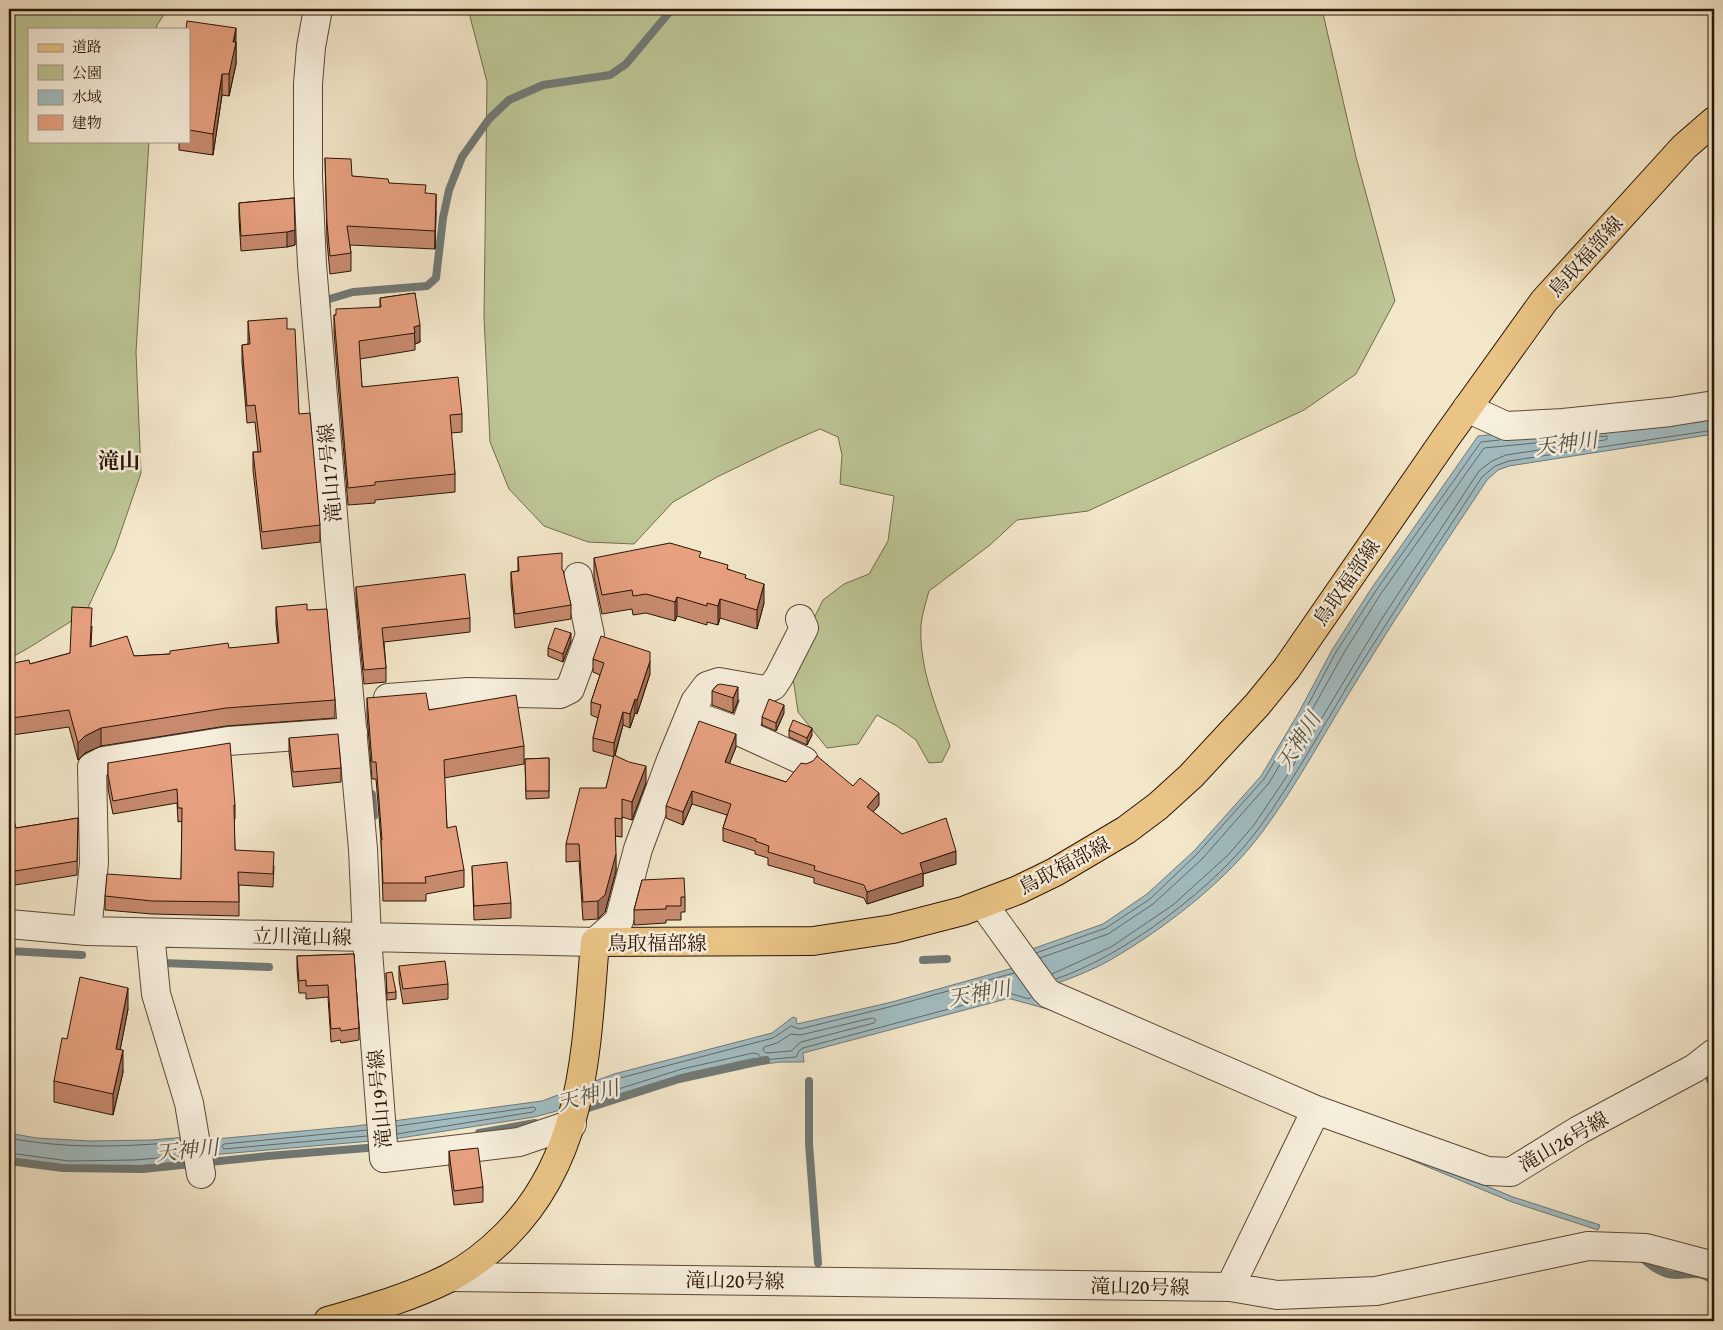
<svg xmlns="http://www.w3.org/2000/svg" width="1723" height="1330" font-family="'Gentium Book Plus','Noto Serif JP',serif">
<rect width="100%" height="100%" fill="#f3e7ca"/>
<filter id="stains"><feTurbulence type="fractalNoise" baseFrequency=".004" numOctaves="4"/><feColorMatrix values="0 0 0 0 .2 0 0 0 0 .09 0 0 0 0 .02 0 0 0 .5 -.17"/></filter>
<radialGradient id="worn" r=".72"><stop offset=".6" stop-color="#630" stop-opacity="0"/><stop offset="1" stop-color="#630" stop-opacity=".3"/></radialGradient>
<path fill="#bdc595" stroke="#736c4d" d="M9,9H168L157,25L156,29H29V141H149L136,352L141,473L115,549L86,612L30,647L9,659Z
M468,9H1322L1356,157L1395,301L1356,374L1304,410L1088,511L1017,520L990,545L929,591C926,602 922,614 921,625C919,668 936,707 950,746L942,762L929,763L916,740L897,726L877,715L858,744L827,748L798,712L792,671L803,640L823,600L844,584L869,574L888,541L894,496L840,484L842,455L838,437L820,429L781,446L717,477L673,502L634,544L588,542L544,526L509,489L490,442L484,317L487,82Z"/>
<path fill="#a1bcc2" stroke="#717976" d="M1714,412V434L1509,466L1498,470L1487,480C1444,545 1400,610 1359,677C1327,728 1299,782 1263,831C1228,879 1169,925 1117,956C1093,971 1064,981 1037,990L1450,1171L1513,1197L1600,1225L1598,1230L1512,1202L1051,1010L1011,999H1006L803,1053L804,1062H780L758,1065L755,1058L683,1074L610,1097L534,1117L394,1139L210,1155C149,1171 70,1169 9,1158V1133L36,1138L90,1141L152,1140L187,1137L205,1140L356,1126L542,1101L614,1074L772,1033L793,1017L796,1018L797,1024L892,1002L1013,968L1032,949L1103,924L1147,894L1194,851L1261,776L1298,714L1332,650L1371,589L1478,436Z"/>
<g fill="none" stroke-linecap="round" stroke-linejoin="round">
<path stroke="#656864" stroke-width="1" d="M1036,953L1106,928L1150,899L1197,854L1264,779L1302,716L1336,652L1375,592L1481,442L1500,440
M1040,958L1108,934L1153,904L1202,859L1269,783L1307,719L1342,656L1380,595L1484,448L1607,436V439L1605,440L1506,455L1492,461L1479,471L1381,620L1285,779L1254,825L1228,855L1173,905L1111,947L1052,974
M1056,979C1124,956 1217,886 1259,828C1296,777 1326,721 1359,667C1399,603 1441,540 1482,477L1495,466L1509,461L1714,430
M873,1018L876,1020L874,1023L801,1042L791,1051L766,1053L763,1050L764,1047L777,1043L791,1034L800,1035Z
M594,1087L616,1079L773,1038L791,1026L800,1029L893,1006L1014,973
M593,1097L682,1069L753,1053L758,1054L763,1060L796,1057L799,1051L803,1048L1005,994H1012L1029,999L1031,997
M397,1126L534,1107L536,1109L533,1112L397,1134
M367,1130L224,1144L222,1146L224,1149L367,1136
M9,1138C65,1149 123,1147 180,1142
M9,1153L69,1161L134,1160L183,1156"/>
<path stroke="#717976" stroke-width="8" d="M327,306L326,300L353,292L427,286L436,278L443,218L449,190L462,157L489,119L509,100L543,85L610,75L626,64L672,9
M368,786L369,793L372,794L374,816
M9,951L82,955
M923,960L947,959
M163,968V963L269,967
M1709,1077L1714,1089
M809,1081V1144L818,1263
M579,1111L679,1079L766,1060
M479,1133L535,1123
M9,1161L63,1168L143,1169L268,1156L379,1147
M1641,1257C1651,1266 1662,1275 1676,1275C1692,1275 1699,1270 1714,1281"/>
<defs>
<path id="minor" d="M318,9L311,47L308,84V177L312,265L337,562L363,849L367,938L384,1158L519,1142L572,1124
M1467,408L1506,426L1563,423L1670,412L1714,405
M388,698L468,692L560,694L570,689L590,635L578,577
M690,714L743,733L804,761
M743,733L758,690
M9,924L87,931L595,942L619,921L638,849L671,760L695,702L707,686L719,682L764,690L773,686L779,677L804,628L800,619
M87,931L94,863L92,767L103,761L228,741L353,732
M150,933L156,994L189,1103L201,1174
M1316,1110L1487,1171L1511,1172L1579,1130L1695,1068L1714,1053
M451,1277L1230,1287L1316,1110L1049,994L1045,990L983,904
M1230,1287L1277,1295L1376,1291L1588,1246L1646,1248L1714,1266"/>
<path id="major" d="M328,1321C369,1309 411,1297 449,1278C470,1267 490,1251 506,1235C586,1155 586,1047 595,942L813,941L893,929L963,911L1018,890L1055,872L1126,830L1158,806L1191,776L1257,705L1287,668L1445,439L1544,301L1684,147L1714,121"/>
</defs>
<use href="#minor" stroke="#5c4936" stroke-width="30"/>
<use href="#major" stroke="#291405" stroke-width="30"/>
<use href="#minor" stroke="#f7efdd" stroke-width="28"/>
<use href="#major" stroke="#eac485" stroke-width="28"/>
</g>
<path fill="#c78a6e" stroke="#291405" d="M189,29L236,42V64L229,96L222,95L213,155L179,150V141H189Z
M1714,142V160L1713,159V144Z
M325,158L352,176L389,183L426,193L436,212L435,249L350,245L351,253V271L330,274L327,241Z
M294,198L295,245L287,247L241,251L239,218V203Z
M415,293L420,342L415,344V350L360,359L362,387L462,414V432L451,433L455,474V492L375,500V503L348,505L334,333V315L380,307V298Z
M248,321L287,329L299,414L320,525V542L262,549L253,470V452H258L255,422L247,423L242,362V345L248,344Z
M518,557L562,570L571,605V619L515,628L511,586V572L518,571Z
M594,558H701L728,569L746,578L764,603L757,629L720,618L718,625L707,622V625L677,616L675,621L646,613L633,615L632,609L602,614L594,577Z
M356,587L470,618V632L384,642L386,668V682L364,684L356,601Z
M276,607L307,610L335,700V718L226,726L101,746L85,753L78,760L69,727L12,735L9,710V664H30L70,653L92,626L91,647L134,656L170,654L278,644L276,624Z
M571,641L563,662L548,656V648Z
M593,659L650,674L637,714L635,713L630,728L623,725L615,756L646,783L632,820L622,817V837L615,836L616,871L605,912L598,919L583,920L579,861L566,862V844L606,788L614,757L593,751V738L598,718L591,715V702L600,675L593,672Z
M717,685L738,701L733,713L712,705V691Z
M367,698L429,710L524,746V764L444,778L447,828L464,870V887L426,894V901H383L381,841L376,779H372L367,715Z
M784,713L776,731L762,725V717Z
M789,730L812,735L807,745L789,737Z
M289,738L341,768V782L293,787L289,752Z
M736,747L729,764L786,782L853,786L879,805L873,812L902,834L956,864L923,874V886L867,904L864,898L814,883V878L768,865V858L755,854V851L723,841V828L727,815L692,804L683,825L666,818V806Z
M549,758V798L526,799L525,759Z
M108,763L235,805V819H234L235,850L274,866L273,887L239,885V916L152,914L105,910V896L181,879L182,821L178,822L177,803L113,814L108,789Z
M9,813L16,828L78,818L77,875L9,886Z
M472,866L511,903V918L474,920Z
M642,880L685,897V912H681V920H666V923L634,925V910Z
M354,954L359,1028V1040L341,1043L340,1040L331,1042L328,997L306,999V993H299L297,969V956Z
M399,966L448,984V999L403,1004L399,980Z
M386,973L396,992V999L387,1000Z
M128,1009L120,1050L123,1072L113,1115L54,1102V1081L67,1039Z
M449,1151L483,1187V1202L454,1205L449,1166Z"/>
<path fill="#a2705a" stroke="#291405" d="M236,28V64L229,96V74Z
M222,74V95L213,155V134Z
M436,194V212L435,249V231Z
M295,230V245L287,247V232Z
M420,325V342L415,344L414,327Z
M764,584V603L757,629V610Z
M677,597V616L675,621V602Z
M720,599V618L718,625V606Z
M571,633V641L563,662V654Z
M650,661V674L637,714V700Z
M738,687V701L733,713V698Z
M635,699V713L630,728V714Z
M784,705V713L776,731V723Z
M623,712V725L614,757V743Z
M101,728V746L85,753L78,760V743L85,736Z
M812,728V735L807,745V738Z
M736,734V747L725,775V762Z
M646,766V783L632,820V802Z
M692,791V804L683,825V812Z
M879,793V805L867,819V807Z
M956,851V864L923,874V886L867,904V892L920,863Z
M616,854V871L605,912L598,919V901Z
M128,988V1009L116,1071V1049Z
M123,1050V1072L113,1115V1094Z"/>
<path fill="#e7a080" stroke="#291405" d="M187,21L236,28L233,42H236L229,74H222L213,134L189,130V29H186Z
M325,158L351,159L352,176L388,179L389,183L426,185L425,193L436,194L435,231L347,226L351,253L330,256L327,223Z
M294,198L295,230L287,232L241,236L239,203Z
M415,293L420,325L414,327L415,333L359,341L362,387L458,377L462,414L450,415L455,474L375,482V485L348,488L334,315H336V309L381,307L380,298Z
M287,318V329H295L299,414L310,413L320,525L262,532L253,452H261L255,405L247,406L242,345L250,344L248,321Z
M670,543L701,552L699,557L728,565L727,569L746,575L745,578L764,584L757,610L720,599L718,606L707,603V606L677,597L675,602L646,594L633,596L632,590L602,595L594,558Z
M562,553V570H563L571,605L515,614L511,572L519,571L518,557Z
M465,574L470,618L382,628L386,668L364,670L356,587Z
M307,604V610L327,609L335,700L226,708L101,728L85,736L78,743L69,710L12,718L9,692V664L29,660L30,664L70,653L72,607L92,608L90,647L127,636L134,656L170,654V651L228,643L229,648L279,643L276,607Z
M555,628L571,633L563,654L548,648Z
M601,636L650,652V661L637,700L635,699L630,714L623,712L614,743L593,738L601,705L591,702L604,663L593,659Z
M720,684L738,687L733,698L712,691L717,685Z
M426,693L429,710L516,695L524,746L444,760L447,828L456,826L464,870L425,877L426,883H383L381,840H382L376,762H372L367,698Z
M769,699L784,705L776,723L762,717Z
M793,720L812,728L807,738L789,730Z
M699,721L736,734L725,762L786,782L801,763L806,764L813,761L817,756L853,786L860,778L879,793L867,807L902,834L946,818L956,851L920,863L923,873L867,892L864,885L814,870L815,866L768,852L769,846L755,841L756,839L723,828L731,804L692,791L683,812L666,806Z
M338,734L341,768L293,772L289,738Z
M230,743L235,805H234L235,850L274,852L273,874L238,872L239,902L152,901L105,896L107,874L181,879L182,808H178L177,789L113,801L108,775V763Z
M614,755L629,762L646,766L632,802L622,799V819L615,818L616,854L605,895L598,901L583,902L579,844H566L580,788H606Z
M549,758V791H526L525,759Z
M12,812L16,828L78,818L77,861L9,872V813Z
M507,862L511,903L474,906L472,866Z
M684,878L685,897H681V906H666V909L634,910L642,880Z
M354,954L359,1028L341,1031L340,1028L331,1029L328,985L306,986V980L299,981L297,956Z
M445,961L448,984L403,989L399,966Z
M392,972L396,992L387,993L386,973Z
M80,977L128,988L116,1049L123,1050L113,1094L54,1081L62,1038L67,1039Z
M478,1148L483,1187L454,1191L449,1151Z"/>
<g text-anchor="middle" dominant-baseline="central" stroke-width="5" stroke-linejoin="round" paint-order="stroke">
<g font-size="20" fill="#291405" stroke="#f7efdd">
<text transform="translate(1585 256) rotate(-48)">鳥取福部線</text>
<text transform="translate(329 473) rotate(-95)">滝山17号線</text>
<text transform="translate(1346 582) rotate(-55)">鳥取福部線</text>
<text transform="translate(1064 865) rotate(-28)">鳥取福部線</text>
<text transform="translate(302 936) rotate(1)">立川滝山線</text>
<text x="657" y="942">鳥取福部線</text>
<text transform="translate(379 1099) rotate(-95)">滝山19号線</text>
<text transform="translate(1563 1141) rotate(-30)">滝山26号線</text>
<text transform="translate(735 1280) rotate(1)">滝山20号線</text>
<text transform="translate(1140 1286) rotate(1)">滝山20号線</text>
</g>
<g font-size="21" font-style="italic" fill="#534f47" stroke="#f7efdd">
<text transform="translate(1566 443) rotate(-7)">天神川</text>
<text transform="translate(1298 741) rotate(-58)">天神川</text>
<text transform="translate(979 993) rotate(-10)">天神川</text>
<text transform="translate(588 1095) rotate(-15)">天神川</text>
<text transform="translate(187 1150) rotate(-6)">天神川</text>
</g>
<g font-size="21" font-weight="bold" fill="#291405" stroke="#f7efdd">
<text x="119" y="460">滝山</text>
</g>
</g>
<rect width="1723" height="1330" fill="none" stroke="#f3e7ca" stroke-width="30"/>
<rect x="10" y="10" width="1703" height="1310" fill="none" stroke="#291405" stroke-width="2.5"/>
<rect x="15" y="15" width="1693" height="1300" fill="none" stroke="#291405"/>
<rect x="28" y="28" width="162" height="115" fill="#f7efdd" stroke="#a59787"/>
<rect x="38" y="44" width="25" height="8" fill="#eac485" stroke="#a59787"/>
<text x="72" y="52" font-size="15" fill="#291405">道路</text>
<rect x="38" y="65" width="25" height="15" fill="#bdc595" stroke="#a59787"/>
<text x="72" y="78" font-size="15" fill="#291405">公園</text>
<rect x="38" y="90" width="25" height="15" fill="#a1bcc2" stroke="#a59787"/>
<text x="72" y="102" font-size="15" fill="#291405">水域</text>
<rect x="38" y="115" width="25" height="15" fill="#e7a080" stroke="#a59787"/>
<text x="72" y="128" font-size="15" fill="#291405">建物</text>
<rect width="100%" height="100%" filter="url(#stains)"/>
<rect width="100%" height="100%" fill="url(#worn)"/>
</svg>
